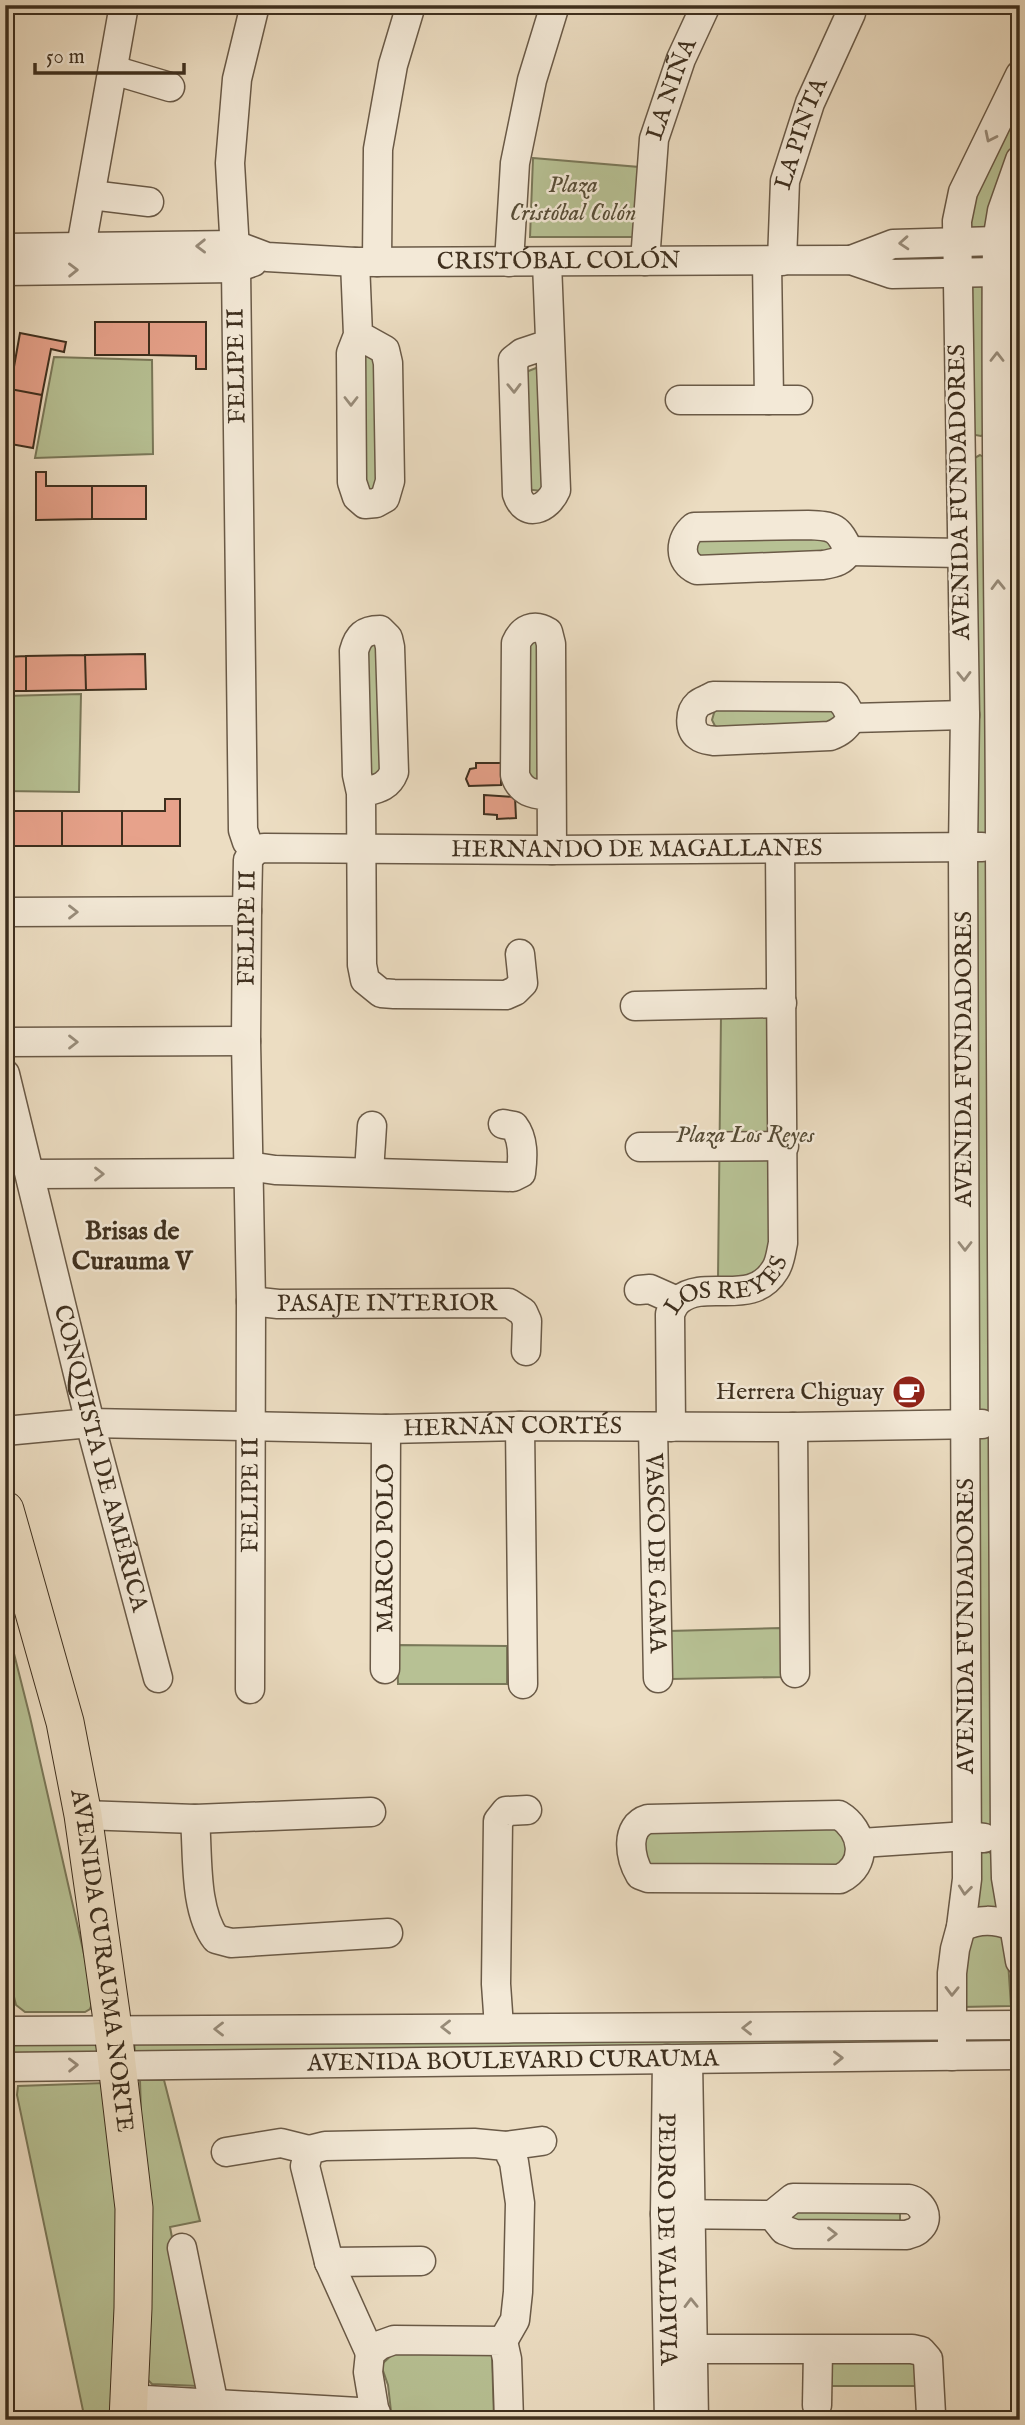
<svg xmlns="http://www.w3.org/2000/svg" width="1025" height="2425" font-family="'IM FELL English',serif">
<rect width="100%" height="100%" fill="#ecddc2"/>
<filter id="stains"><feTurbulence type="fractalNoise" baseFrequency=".00286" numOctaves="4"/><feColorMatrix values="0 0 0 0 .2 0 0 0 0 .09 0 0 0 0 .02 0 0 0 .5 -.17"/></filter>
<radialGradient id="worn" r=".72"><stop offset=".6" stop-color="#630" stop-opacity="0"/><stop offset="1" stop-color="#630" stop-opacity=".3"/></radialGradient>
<path fill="#b7c194" stroke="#7a7859" stroke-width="2" d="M1020,93V142L996,191L987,231L971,232V193Z
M533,158L639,167L635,237H530Z
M1020,204V405H1010L1012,218Z
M968,280L989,281L990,432L981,436L969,434Z
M375,354L381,486L368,491L363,485L362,361L366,355Z
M54,357L152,360L153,454L35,458Z
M541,366L542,491L524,489L521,374Z
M980,455L990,461L992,836H970L969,461Z
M836,535L835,554L698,557L691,539Z
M379,638L386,771L378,777L367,775L361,641Z
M531,640L540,643L539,781L528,780L522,645Z
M81,694L79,792L5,791V696Z
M835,704L843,722L723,730L715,726L712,720L716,706Z
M981,857L993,862L996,1409L984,1414L972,1410L971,861Z
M771,1013L769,1256L754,1278H718L721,1015Z
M983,1436L994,1440L995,1826L985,1829L974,1825L973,1440Z
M5,1618L30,1717L94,1998L90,2009L85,2012H25L16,2005L5,1961Z
M781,1628L783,1677L671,1679L669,1631Z
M397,1645L507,1646V1684H398Z
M827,1821L847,1831V1867L653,1870L641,1861V1830Z
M987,1851L998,1857V1908L986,1911L974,1905V1855Z
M973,1932L1002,1936L1007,1946L1011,2006L961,2007V1967Z
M938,2035L940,2050L135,2052L134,2042Z
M96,2043L98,2052L5,2054V2045Z
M140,2080H164L200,2221L170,2227L200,2383L198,2386L152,2384L147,2379V2309Z
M105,2083L120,2195L113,2420H85L17,2095L18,2086Z
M802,2205L900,2206V2228L795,2224L790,2213Z
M395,2352L492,2355L494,2420H392L388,2385L381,2365Z
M920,2358V2386H829V2359Z"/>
<path fill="#e7a28b" stroke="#3e2f1e" stroke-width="2" d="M95,322H149V355H95Z
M149,322H206V369H196V356L149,355Z
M20,333L66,342L64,352L51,349L42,395L10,389Z
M10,389L42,395L33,448L5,443V413Z
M36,472H46V486H92V519L36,520Z
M92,486H146V519H92Z
M145,654L146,689L86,690L85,655Z
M85,655L86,690L26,691V656Z
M26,656V691H5V657Z
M476,763H501V785L469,786L466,779L470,769L476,768Z
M484,795L515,797L516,818L497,819V815L484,814Z
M165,799H180V846H122V811H165Z
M5,811H62V846H5Z
M62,811H122V846H62Z"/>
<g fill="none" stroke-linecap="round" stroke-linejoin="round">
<defs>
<g id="minor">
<path d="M113,70L170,87"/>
<path d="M1020,160L1002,211L997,241C995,444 1000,648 1000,852C1001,1181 1001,1511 1005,1841L1006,1878L1020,1961"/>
<path d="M91,195L149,202"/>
<path d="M81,247L124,5"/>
<path id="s1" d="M5,248L235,245L267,257L355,262L851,260L892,274L997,272"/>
<path d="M851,260L893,244L997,241"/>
<path id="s2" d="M645,261L654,139L681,59L706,5"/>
<path d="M767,261L769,400"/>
<path id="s3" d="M782,261L785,181L810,103L851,13"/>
<path d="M355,262L358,335L351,353L352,482L357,497L365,504L376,503L385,498L390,481L388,363L385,350L358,335"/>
<path d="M377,262L378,149L393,65L411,5"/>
<path d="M509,262L515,163L532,80L555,5"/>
<path d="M547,263L556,490C548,509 525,519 517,494L513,360L522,353L549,344"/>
<path d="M5,271L236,268L253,262"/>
<path d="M680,400H798"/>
<path d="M808,525C834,526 838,527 849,551C842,561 836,563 823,565L697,570C678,562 679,539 694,527Z"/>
<path d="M849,551L961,553"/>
<path d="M713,696L838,697L845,705L852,718C846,727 841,732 830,736L714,741C709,740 703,740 698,736C689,729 689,712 698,704C701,701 709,699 713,696Z"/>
<path d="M852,718L965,715"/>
<path d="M361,793C376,789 388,788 394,772L390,647L388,638L380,630C364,630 358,636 354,651L357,775L361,793L362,965L365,980L381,993L394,994L506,995L515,991L523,983L520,954"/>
<path d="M550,796C533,794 521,793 515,775L516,643C522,629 534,623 548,632L551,644L552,850"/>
<path id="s4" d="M255,850L264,848L552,850L982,847"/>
<path d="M5,912L247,911"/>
<path d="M635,1006L782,1003"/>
<path d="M5,1042L246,1041"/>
<path id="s5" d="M5,1074L90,1423L158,1678"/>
<path d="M640,1147L784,1146"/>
<path d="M248,1166L275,1170L513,1177L521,1173C523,1157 524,1139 514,1126L503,1124"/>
<path d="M369,1172L372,1126"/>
<path d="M31,1174L248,1173"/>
<path d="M639,1290L650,1289L677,1301"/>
<path id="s6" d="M251,1301L278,1304L509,1303L523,1312L527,1321L526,1351"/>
<path d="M520,1426L523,1684"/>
<path id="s7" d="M653,1427L658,1678"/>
<path id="s8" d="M671,1427L670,1314C672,1309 675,1303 679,1300C706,1278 752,1308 775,1270C780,1263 781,1252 783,1243L780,849"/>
<path d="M793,1427L795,1673"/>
<path id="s9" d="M5,1431L90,1423L386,1429L520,1426L793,1427L982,1424"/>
<path id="s10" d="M385,1669L386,1429"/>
<path id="s11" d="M250,1689L251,1301L246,1041L247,911L248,860L255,850L247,842L243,830L236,268L230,163L237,79L255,5"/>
<path d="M83,1815L195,1819L371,1812"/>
<path d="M839,1815C864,1830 869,1865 840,1879L648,1878L640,1875C630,1858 624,1826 648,1819Z"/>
<path d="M195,1819C198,1856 194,1910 216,1939L231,1943L388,1933"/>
<path d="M861,1843L967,1836L984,1838"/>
<path d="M961,1927C980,1919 994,1919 1012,1926"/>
<path d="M499,2027L496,1984L498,1821L506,1811L527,1810"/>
<path d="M5,2031C343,2027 682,2030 1020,2025"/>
<path d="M952,2056V1973L955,1949L961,1927L967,1879L963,848L965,715L957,221L963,192L1020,75"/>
<path id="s12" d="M667,2059L665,2214L669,2420"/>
<path d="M688,2060L694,2420"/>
<path id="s13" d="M5,2067L1020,2055"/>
<path d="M506,2146L542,2141"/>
<path d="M226,2152L281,2143L309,2150"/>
<path d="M665,2214L772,2215L793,2198L909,2199C922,2202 932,2219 918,2230C915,2233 911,2233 907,2235L795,2234L784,2230L772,2215"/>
<path d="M182,2248L217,2420"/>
<path d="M329,2262L421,2261"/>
<path d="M676,2349H912L921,2351L928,2359L931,2414"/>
<path d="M370,2353L329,2262L305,2166L309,2150L325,2146L474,2143L506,2146L514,2162L520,2203L518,2292L515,2320L503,2341"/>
<path d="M128,2399L376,2413"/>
<path d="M817,2405L818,2351"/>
<path d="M376,2420L368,2372L370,2353L380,2345L394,2340L503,2341L507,2359L509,2420"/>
</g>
<g id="major">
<path id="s14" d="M5,1510L65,1722L83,1815L111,2013L134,2208L133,2308L128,2420"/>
</g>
</defs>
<use href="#minor" stroke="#6a5a47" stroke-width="31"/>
<use href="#major" stroke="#3e2f1e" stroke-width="39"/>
<use href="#minor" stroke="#f3e9d7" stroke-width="28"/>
<use href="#major" stroke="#ecddc2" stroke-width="37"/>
</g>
<defs><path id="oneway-chevron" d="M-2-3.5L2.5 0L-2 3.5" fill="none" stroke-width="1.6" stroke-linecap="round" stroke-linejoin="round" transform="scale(1.75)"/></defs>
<g stroke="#988c7a">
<use href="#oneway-chevron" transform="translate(990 137) rotate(116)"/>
<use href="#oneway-chevron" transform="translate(904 243) rotate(176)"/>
<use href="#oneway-chevron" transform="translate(201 246) rotate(179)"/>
<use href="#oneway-chevron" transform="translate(73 270) rotate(-1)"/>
<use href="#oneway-chevron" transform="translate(997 357) rotate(-90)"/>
<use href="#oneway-chevron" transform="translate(514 388) rotate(89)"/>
<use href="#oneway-chevron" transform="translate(351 401) rotate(90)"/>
<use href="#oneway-chevron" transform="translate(998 585) rotate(-91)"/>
<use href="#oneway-chevron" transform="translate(964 676) rotate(89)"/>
<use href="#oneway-chevron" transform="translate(73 912)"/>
<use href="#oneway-chevron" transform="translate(73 1042)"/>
<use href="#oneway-chevron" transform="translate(99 1174)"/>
<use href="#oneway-chevron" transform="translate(965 1246) rotate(90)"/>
<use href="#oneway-chevron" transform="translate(965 1890) rotate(96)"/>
<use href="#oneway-chevron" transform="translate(952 1991) rotate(91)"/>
<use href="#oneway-chevron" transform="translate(446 2027) rotate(180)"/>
<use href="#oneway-chevron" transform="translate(747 2028) rotate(-180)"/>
<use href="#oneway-chevron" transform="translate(219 2029) rotate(180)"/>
<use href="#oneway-chevron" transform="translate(838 2058) rotate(-1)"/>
<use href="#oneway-chevron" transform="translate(73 2065) rotate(-1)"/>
<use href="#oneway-chevron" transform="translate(832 2234)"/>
<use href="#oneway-chevron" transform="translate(691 2303) rotate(-91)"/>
</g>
<defs>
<symbol id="cafe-disc" viewBox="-11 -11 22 22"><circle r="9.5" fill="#8f2418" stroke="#f3e9d7"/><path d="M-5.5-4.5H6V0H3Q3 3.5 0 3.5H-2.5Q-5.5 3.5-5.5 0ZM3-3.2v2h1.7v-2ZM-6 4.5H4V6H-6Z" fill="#fff"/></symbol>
</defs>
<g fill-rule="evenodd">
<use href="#cafe-disc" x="890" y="1373" width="38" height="38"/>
</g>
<g text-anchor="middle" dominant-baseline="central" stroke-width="5" stroke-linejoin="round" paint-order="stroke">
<g font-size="24" fill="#3e2f1e" stroke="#f3e9d7">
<text stroke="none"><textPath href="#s2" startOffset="175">LA NIÑA</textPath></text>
<text stroke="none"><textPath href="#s3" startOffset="130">LA PINTA</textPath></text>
<text stroke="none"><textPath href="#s1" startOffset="556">CRISTÓBAL COLÓN</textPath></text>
<text transform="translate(237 366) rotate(-91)">FELIPE II</text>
<text transform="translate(960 492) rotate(-91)">AVENIDA FUNDADORES</text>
<text stroke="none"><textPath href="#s4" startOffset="382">HERNANDO DE MAGALLANES</textPath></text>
<text stroke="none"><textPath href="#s11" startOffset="761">FELIPE II</textPath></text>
<text transform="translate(964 1059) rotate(-90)">AVENIDA FUNDADORES</text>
<text stroke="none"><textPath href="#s8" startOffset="182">LOS REYES</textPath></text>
<text stroke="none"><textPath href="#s6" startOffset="136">PASAJE INTERIOR</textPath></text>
<text stroke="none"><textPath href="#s9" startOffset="508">HERNÁN CORTÉS</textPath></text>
<text stroke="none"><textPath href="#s5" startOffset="396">CONQUISTA DE AMÉRICA</textPath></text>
<text stroke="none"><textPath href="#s11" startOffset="194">FELIPE II</textPath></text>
<text stroke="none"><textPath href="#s10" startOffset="121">MARCO POLO</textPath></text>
<text stroke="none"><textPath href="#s7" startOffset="126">VASCO DE GAMA</textPath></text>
<text transform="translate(966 1626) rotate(-90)">AVENIDA FUNDADORES</text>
<text stroke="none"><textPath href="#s14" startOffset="462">AVENIDA CURAUMA NORTE</textPath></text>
<text stroke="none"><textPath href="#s13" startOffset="508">AVENIDA BOULEVARD CURAUMA</textPath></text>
<text stroke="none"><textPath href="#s12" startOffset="180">PEDRO DE VALDIVIA</textPath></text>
</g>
<g font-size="24" font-style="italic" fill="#564c36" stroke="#f3e9d7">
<text x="573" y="185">Plaza<tspan x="573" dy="28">Cristóbal Colón</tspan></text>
<text x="745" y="1135">Plaza Los Reyes</text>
</g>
<g font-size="24" fill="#3e2f1e" stroke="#f3e9d7" text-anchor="end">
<text x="884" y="1392">Herrera Chiguay</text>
</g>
<g font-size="26" font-weight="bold" fill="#3e2f1e" stroke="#f3e9d7">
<text x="132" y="1231">Brisas de<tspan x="132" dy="30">Curauma V</tspan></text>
</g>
</g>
<rect width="1025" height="2425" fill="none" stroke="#ecddc2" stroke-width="28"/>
<rect x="7" y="7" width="1011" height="2411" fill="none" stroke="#3e2f1e" stroke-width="3.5"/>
<rect x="14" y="14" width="997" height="2397" fill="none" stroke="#3e2f1e" stroke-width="2"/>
<path d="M35 63v10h149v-10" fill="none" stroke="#3e2f1e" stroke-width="3.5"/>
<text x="46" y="63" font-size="21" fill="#3e2f1e" stroke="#f3e9d7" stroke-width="5" paint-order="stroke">50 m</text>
<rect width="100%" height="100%" filter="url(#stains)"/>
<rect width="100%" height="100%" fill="url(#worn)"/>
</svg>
